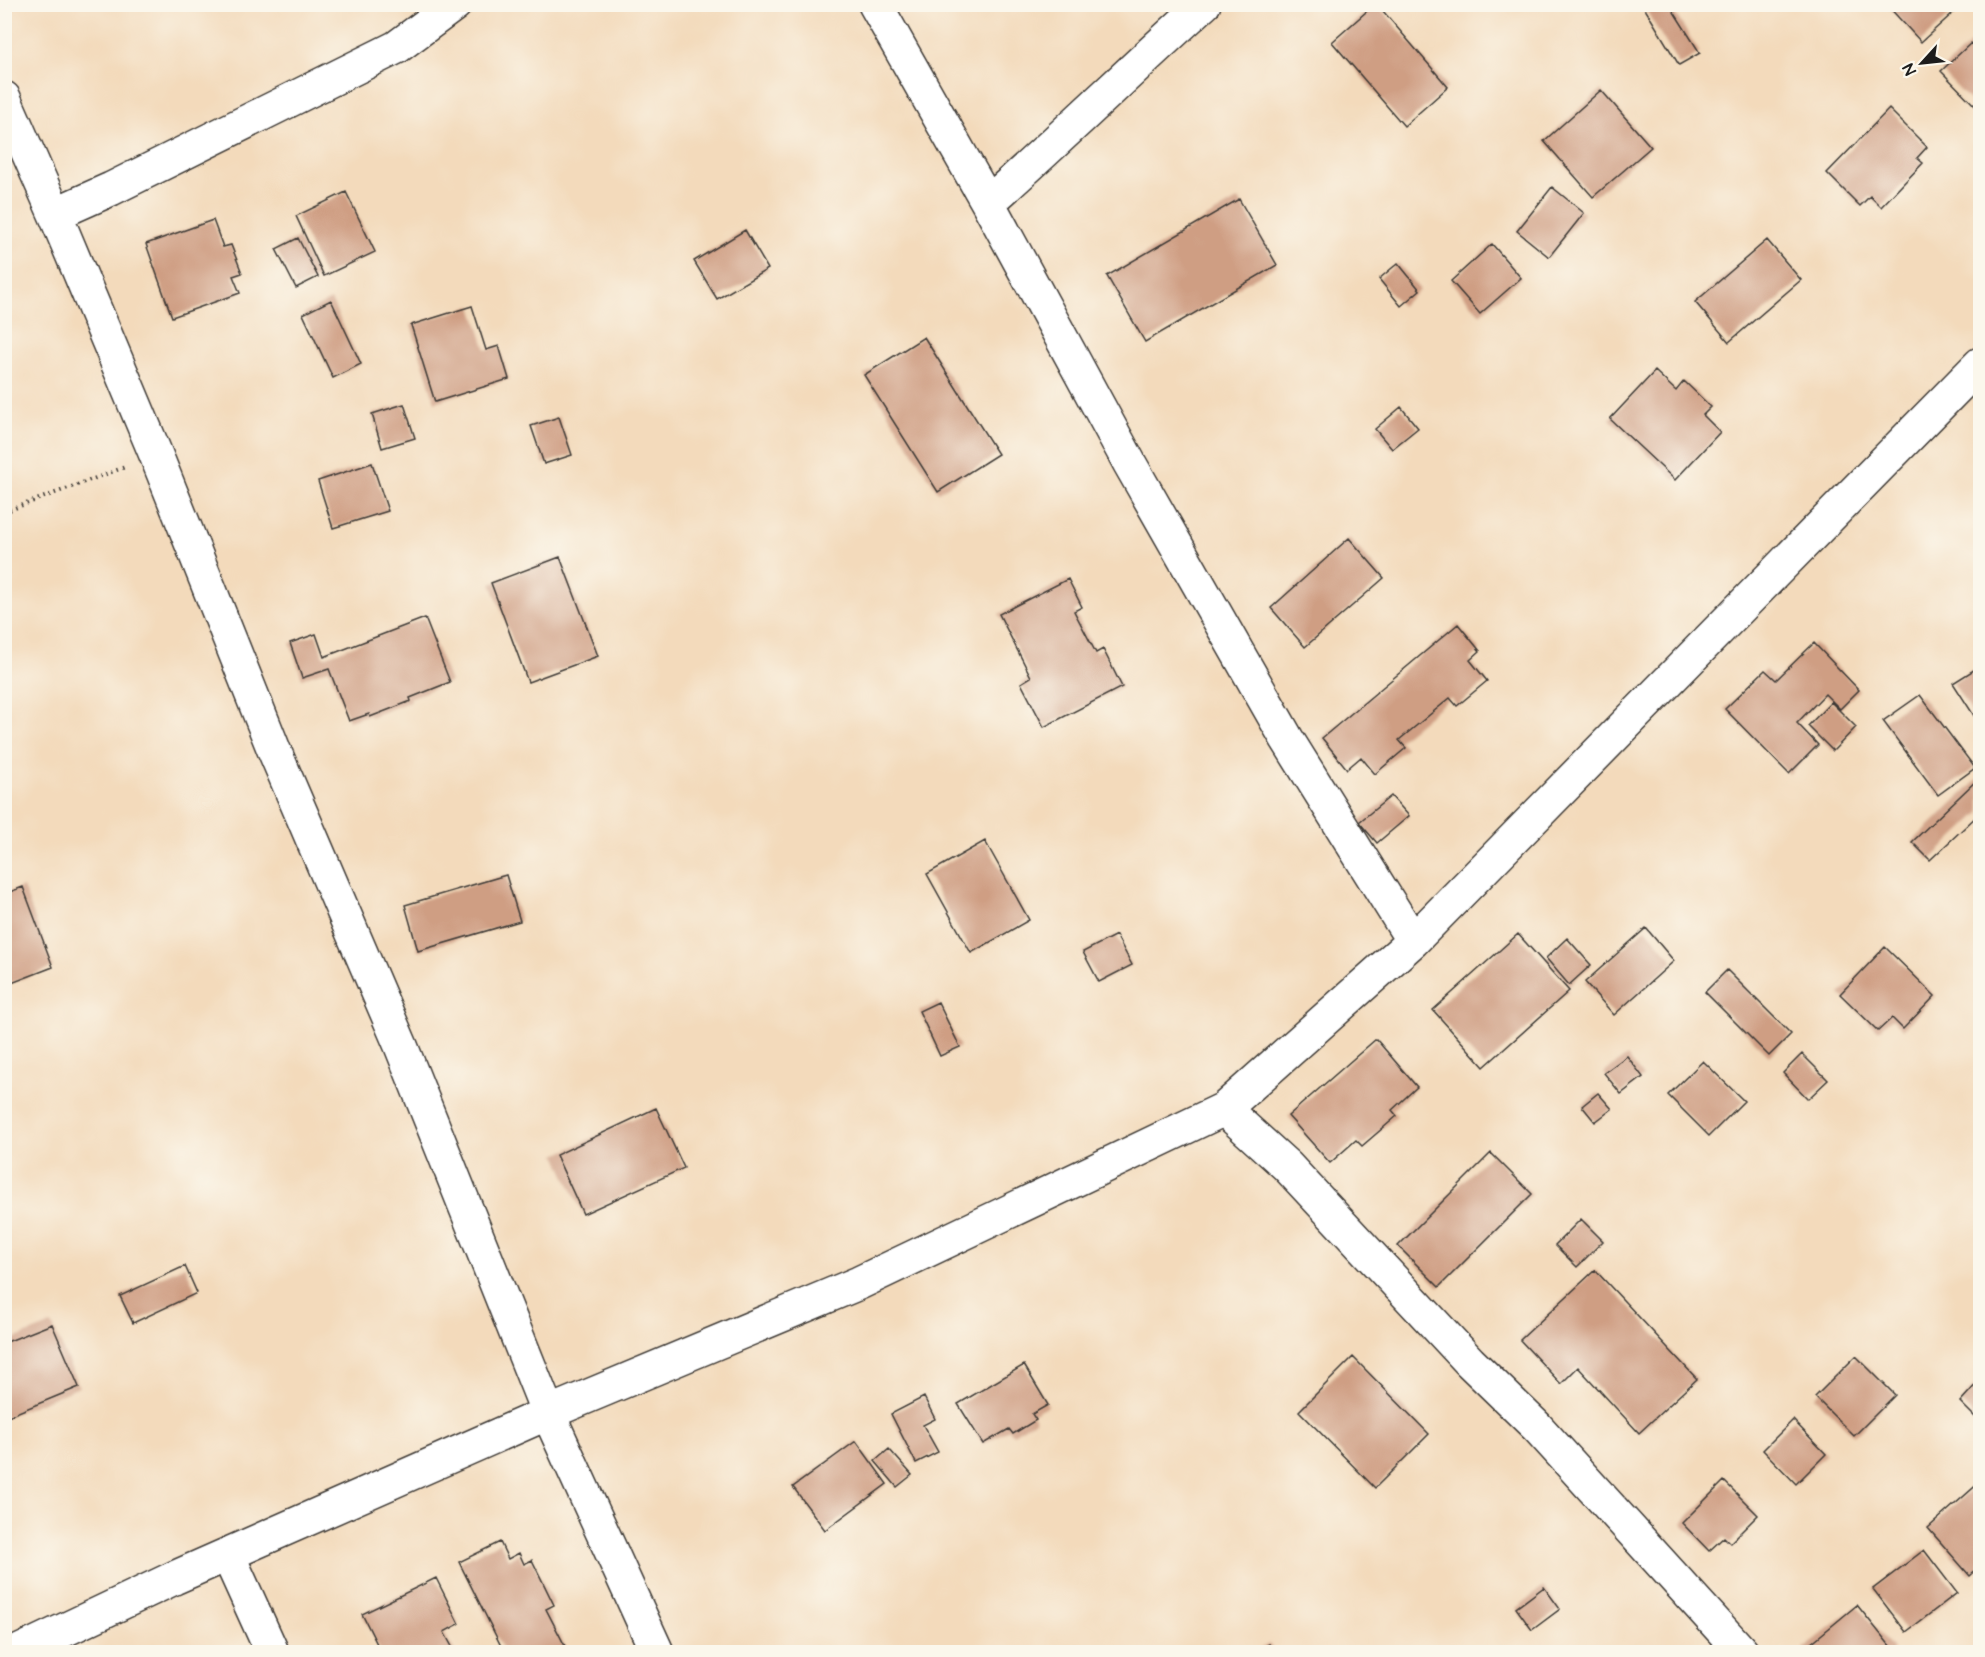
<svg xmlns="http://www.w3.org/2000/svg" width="1985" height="1657" font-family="'Architects Daughter',sans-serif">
<rect width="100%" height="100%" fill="#fbf7ec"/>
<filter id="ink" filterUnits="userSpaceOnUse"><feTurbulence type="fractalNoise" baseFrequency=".0167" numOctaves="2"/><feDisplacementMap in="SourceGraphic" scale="12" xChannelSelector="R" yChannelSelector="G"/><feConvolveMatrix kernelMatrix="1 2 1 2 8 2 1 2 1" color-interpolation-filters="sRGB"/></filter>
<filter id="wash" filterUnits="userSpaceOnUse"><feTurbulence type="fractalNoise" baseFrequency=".008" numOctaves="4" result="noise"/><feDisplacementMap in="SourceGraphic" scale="24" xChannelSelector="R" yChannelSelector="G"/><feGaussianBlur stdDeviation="1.35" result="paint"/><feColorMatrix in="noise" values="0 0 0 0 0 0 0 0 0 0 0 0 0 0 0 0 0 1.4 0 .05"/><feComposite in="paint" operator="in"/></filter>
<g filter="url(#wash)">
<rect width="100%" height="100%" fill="#f3dabb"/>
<g id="blocks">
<path fill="#cf9e83" d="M1375,4H1377L1448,87L1404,126L1332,42Z
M1642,4H1669L1700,53L1679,65Z
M1886,4H1947L1954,12L1921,42Z
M1971,43L1980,53V111L1941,71Z
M1601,90L1651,147L1593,197L1544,141Z
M1889,109L1927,147L1917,158L1923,163L1881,207L1870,196L1860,206L1827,173Z
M1552,187L1584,213L1549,257L1517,231Z
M346,192L375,252L324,276L296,216Z
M1239,199L1277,265L1145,342L1107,276Z
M213,220L223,247L231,245L242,273L233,276L240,293L172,317L146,244Z
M745,230L768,269L717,299L694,261Z
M298,238L318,277L296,288L276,249Z
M1767,240L1801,280L1729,342L1695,302Z
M1492,244L1521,278L1480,314L1451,281Z
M1398,263L1420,290L1401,306L1379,279Z
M331,300L361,364L333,378L303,314Z
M472,306L486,350L499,346L509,379L435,402L411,325Z
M924,337L998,454L938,492L864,375Z
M1655,371L1676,391L1684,381L1711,407L1703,415L1720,432L1675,480L1610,419Z
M404,404L415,438L382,448L372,414Z
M1401,407L1418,428L1392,449L1375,429Z
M559,417L572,455L544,464L531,426Z
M372,463L388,511L333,528L318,481Z
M1349,538L1384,578L1305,647L1271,608Z
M560,557L598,656L528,682L491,583Z
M1068,579L1082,607L1074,611L1096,653L1103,649L1122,687L1044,727L1021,683L1031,677L999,614Z
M425,618L450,682L410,698L411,701L370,717L369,714L349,721L329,669L302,678L290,643L316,634L324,657Z
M1458,624L1480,651L1470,660L1487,681L1457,706L1450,698L1399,740L1406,748L1375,774L1361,757L1347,769L1322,738Z
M1814,643L1859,690L1840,709L1825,694L1797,723L1818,745L1789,774L1725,709L1765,670L1776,680Z
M1980,666V725L1953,683Z
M1920,695L1975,768L1938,795L1883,721Z
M1831,702L1856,727L1833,751L1808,726Z
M1980,777V813L1930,860L1912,842Z
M1391,796L1409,816L1377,843L1359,822Z
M985,841L1029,920L971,953L927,874Z
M506,875L520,921L418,951L405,905Z
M23,887L53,967L4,986V894Z
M1646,928L1674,961L1614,1015L1585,982Z
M1518,934L1569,991L1484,1067L1433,1010Z
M1116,935L1132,965L1099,982L1083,952Z
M1567,938L1591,965L1569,985L1546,958Z
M1885,947L1935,996L1903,1029L1892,1018L1878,1031L1840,994Z
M1727,970L1791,1034L1769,1056L1705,992Z
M938,1002L960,1047L940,1056L919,1011Z
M1376,1039L1417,1087L1392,1110L1397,1116L1362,1146L1356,1140L1330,1163L1288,1116Z
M1802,1054L1828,1080L1808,1099L1783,1073Z
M1627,1056L1643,1077L1621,1094L1604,1073Z
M1703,1061L1744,1101L1709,1136L1668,1095Z
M1598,1093L1612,1109L1595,1122L1582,1106Z
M656,1108L684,1168L583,1214L556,1155Z
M1491,1153L1532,1194L1439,1287L1398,1246Z
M1581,1219L1603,1241L1577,1267L1555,1245Z
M185,1266L197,1293L133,1323L120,1296Z
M1595,1270L1697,1379L1639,1433L1578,1367L1561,1384L1520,1340Z
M52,1324L79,1387L4,1418V1343Z
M1856,1356L1895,1395L1854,1436L1815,1397Z
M1353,1357L1429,1434L1375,1488L1299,1411Z
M1024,1365L1048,1405L1032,1414L1036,1420L1013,1434L1009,1429L983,1444L958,1404Z
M1980,1380V1422L1960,1402Z
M924,1397L935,1419L923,1425L938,1452L916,1463L891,1414Z
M1793,1420L1826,1454L1796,1484L1763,1450Z
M856,1441L887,1484L825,1530L793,1487Z
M889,1449L912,1475L897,1487L875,1461Z
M1724,1481L1758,1515L1730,1543L1724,1537L1709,1551L1682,1523Z
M1980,1482V1567L1970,1576L1928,1528Z
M500,1542L508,1559L519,1553L524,1564L532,1560L554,1605L546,1609L566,1648L557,1652H504L459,1562Z
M1924,1550L1957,1593L1906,1632L1873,1589Z
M436,1578L459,1624L444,1632L455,1652H381L362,1614Z
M1544,1587L1560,1609L1532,1630L1516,1608Z
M1857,1605L1895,1652H1807L1804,1649Z
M1269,1644L1274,1652H1255Z"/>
</g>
</g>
<g filter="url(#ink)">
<use href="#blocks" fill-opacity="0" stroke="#3c3834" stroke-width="1.5"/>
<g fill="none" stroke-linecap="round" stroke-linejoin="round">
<defs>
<path id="minor" d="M875,4L988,203L1130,464L1287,739L1413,941
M4,98L55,214L156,455L274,750L401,1046L548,1413L174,1578L18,1652
M988,203C1061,138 1131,70 1204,4
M55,214L111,189L397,47L455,4
M1224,1109L1287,1166L1470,1362L1537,1427L1742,1652
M228,1555L272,1652
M657,1652L548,1413L859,1283L1224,1109L1413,941L1980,364"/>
</defs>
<use href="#minor" stroke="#3c3834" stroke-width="36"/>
<path stroke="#3c3834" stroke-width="4" stroke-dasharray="1.5 4.5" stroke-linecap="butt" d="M4,512L125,467"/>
<use href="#minor" stroke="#fff" stroke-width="33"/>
</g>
</g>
<rect width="1985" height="1657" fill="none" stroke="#fbf7ec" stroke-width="24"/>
<g transform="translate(1922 63) rotate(243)" stroke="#fbf7ec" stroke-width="4.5" paint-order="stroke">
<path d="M0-4.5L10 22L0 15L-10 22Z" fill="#1c1c1c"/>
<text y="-9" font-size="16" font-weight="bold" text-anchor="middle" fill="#1c1c1c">N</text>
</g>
</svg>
